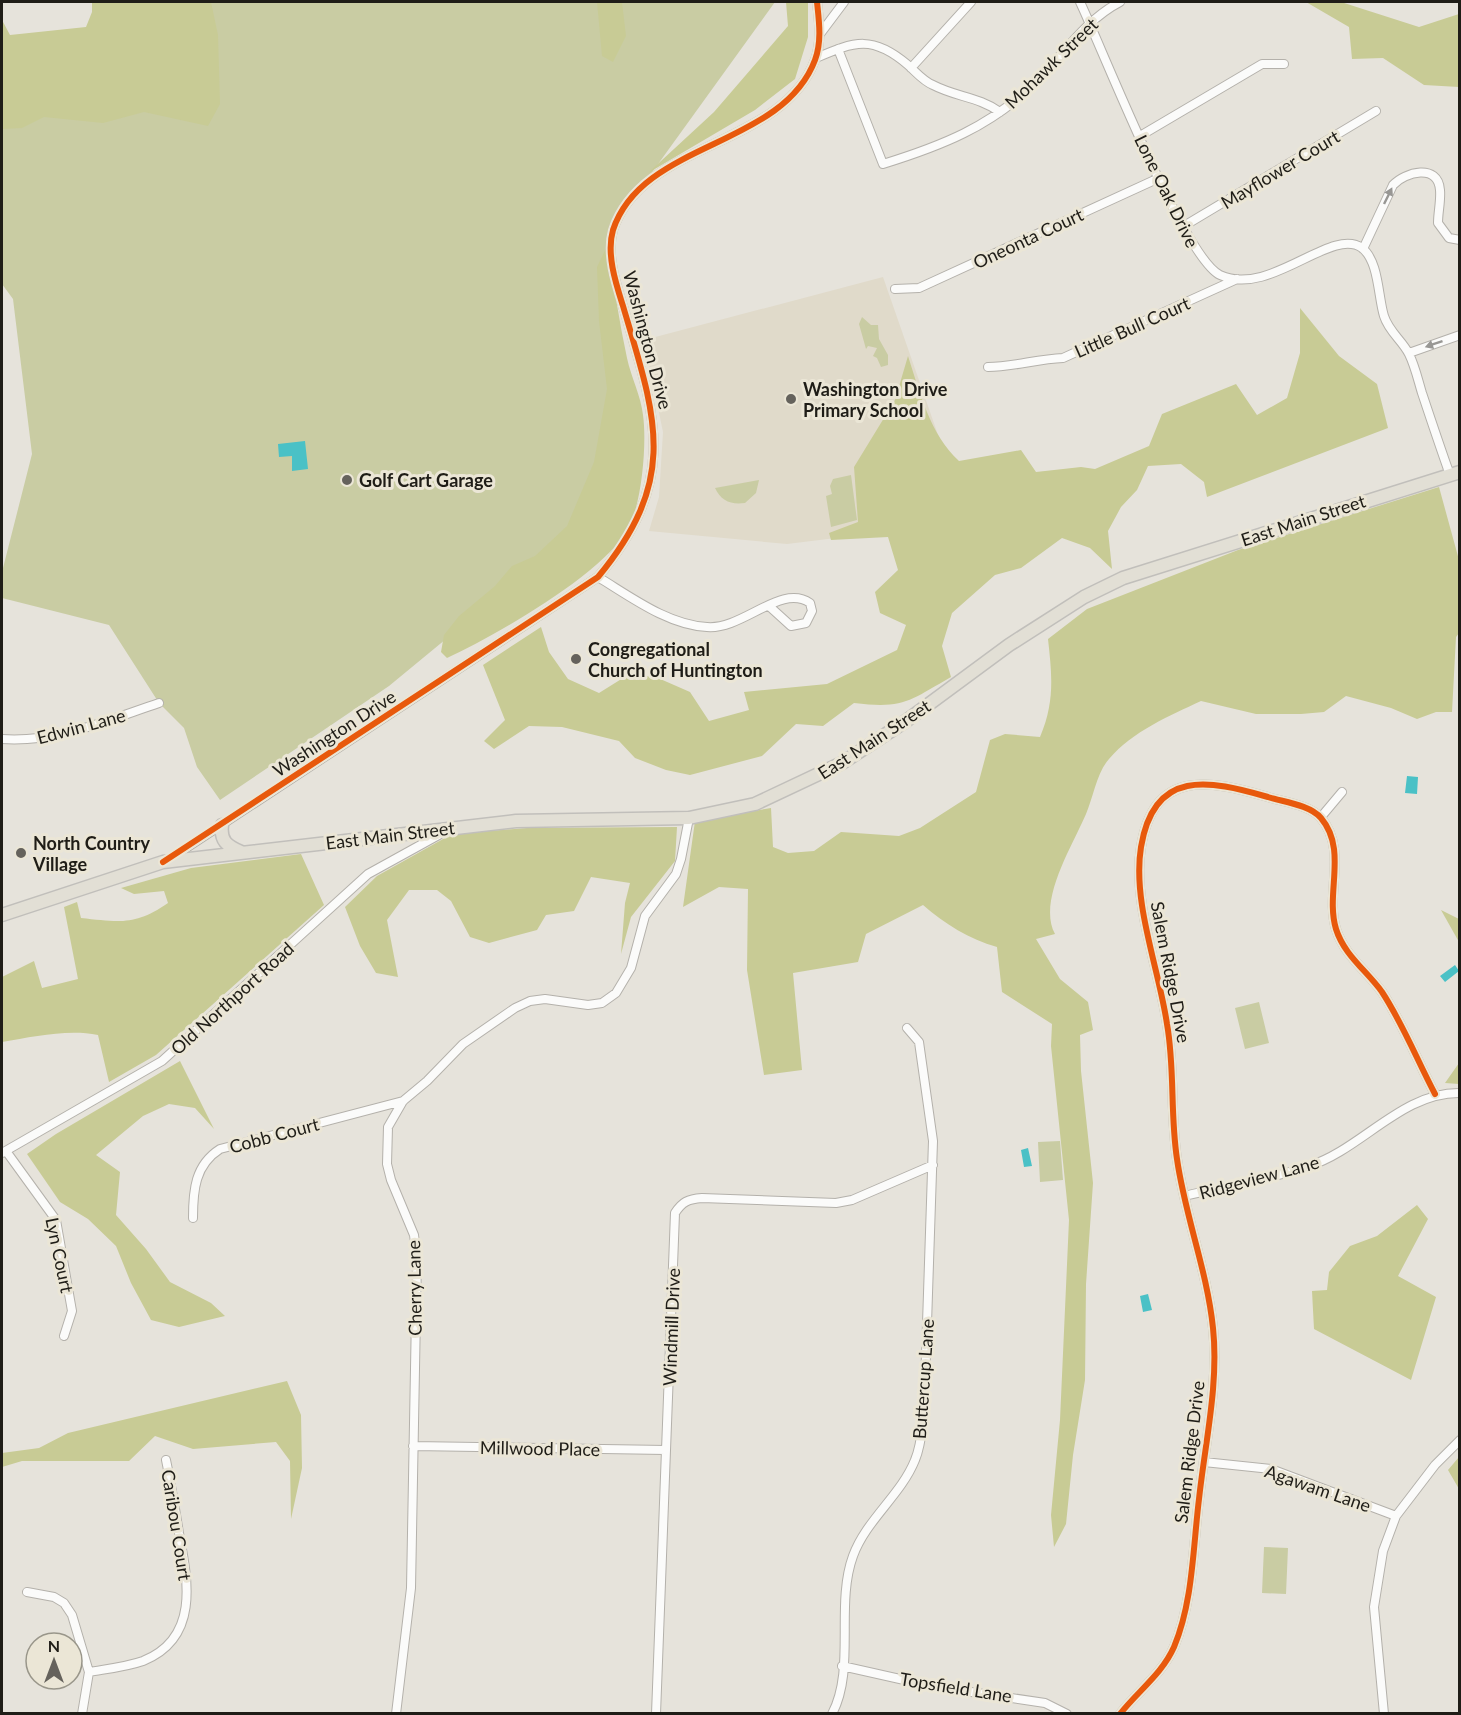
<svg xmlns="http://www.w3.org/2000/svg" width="1461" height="1715" font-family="Lato,sans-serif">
<rect width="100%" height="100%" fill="#e6e3db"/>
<path fill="#e0daca" d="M883,277L944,452L893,531L787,544L649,531L659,497L663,432L644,340Z"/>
<path fill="#c9cca3" d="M192,2H775L609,232L613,401L583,526L389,686L220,800L197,767L184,728L159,703L109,625L2,598V572L32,454L13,299L2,284V107Z
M862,317L871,325H878L879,339L888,355V365L881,367L877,358L873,356L877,348L868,346L866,349L859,324Z
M851,475L857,520L831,527L826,496L832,494L830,486L833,479Z
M759,480L756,493L745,503C731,505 721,501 715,488Z
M1259,1002L1269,1043L1245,1049L1235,1008Z
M1060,1141L1063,1180L1040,1182L1038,1142Z
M1264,1547L1288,1548L1286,1594L1262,1593Z"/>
<path fill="#c8cb95" d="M92,2H211L218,35L220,104L208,126L144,112L103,123L44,117L22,128L2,129V20L10,35L86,27L92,12Z
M597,2H622L626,36L613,62L602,56Z
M786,2H808V37L795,79L755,110L648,173L714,112L788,26Z
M1306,2H1341L1419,27L1459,14V87L1424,85L1383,58L1352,59L1349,27Z
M607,246C614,284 619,321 627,358C631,377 641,396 643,415C647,443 642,502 629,527C606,573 494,636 447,658L441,652L444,635L459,616L495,586L512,566L535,556L567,526L594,462L607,389L599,321L597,267Z
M1300,308L1339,356L1377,384L1388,428L1207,497L1204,482L1181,464L1148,466L1137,490L1121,507L1108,531L1112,569L1090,548L1062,538L1021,568L995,575L952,613L942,646L951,677C909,701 904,709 854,703L823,726L796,724L762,756L690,775L666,770L635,758L619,741L562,727L529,726L494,749L484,741L505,720L483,665L541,627L549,652L568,679L599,693L631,673L658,678L690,692L709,721L749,710L744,692L827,684L897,650L906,625L880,613L875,592L898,570L888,537L831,540L829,533L858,522L854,467L895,400L908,356C920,393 930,434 959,461L1021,450L1036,472L1081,467L1095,469L1149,446L1162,414L1236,384L1257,415L1287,398L1300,353Z
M1439,487L1459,560V633L1456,637L1452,712H1436L1417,719L1391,708L1346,696L1324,712L1301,714H1256L1201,701C1169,716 1133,731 1109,759C1097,772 1093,798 1086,814C1073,845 1037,901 1055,934L1036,939L1060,979L1088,1002L1093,1030L1080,1035L1081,1071L1093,1183L1086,1284L1085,1380L1073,1455L1066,1524L1054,1547L1051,1515L1060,1420L1069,1220L1051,1046L1052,1024L1002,992L997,947C969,939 945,924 923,905L866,934L858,962L793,973L802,1070L764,1075L747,970L748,889L719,887L683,907L695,821L771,808L773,847L788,853L814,851L841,832L899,836L920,828L976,792L990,740L1005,734L1040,737C1055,702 1052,675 1048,639L1087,609L1238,550Z
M677,827L675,861L631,917L621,954L625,903L630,883L591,877L574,911L546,915L537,930L489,943L470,937L451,901L437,890H409L387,920L398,977L376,973L360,946L345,907L377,876L452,834L527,828Z
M301,854L324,905L156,1055L109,1082L98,1035C67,1029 33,1037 2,1042V977L34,961L42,988L78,979L64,907L77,902L81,918C119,922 135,926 168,903L164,891L134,894L121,888L191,868Z
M1441,910L1459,919V942Z
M180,1061L214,1129L195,1108L169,1104L143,1116L96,1155L120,1172L116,1215L146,1249L170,1282L211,1303L225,1316L179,1327L151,1320L131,1283L116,1246L88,1219L60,1202L27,1154L56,1134Z
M1459,1063V1084L1445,1083Z
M1417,1205L1428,1219L1398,1276L1436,1297L1411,1380L1314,1329L1312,1291L1327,1290L1329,1272L1350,1246L1377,1236Z
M287,1381L301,1415L302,1468L291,1519L290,1461L276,1442L193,1449L155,1436L129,1461H22L2,1467V1453L39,1448L68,1433Z
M1459,1457V1489L1448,1470Z"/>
<path fill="#4ac1c6" d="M305,441L308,469L292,471V456L279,457L278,444Z
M1407,776L1418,777L1417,794L1405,793Z
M1455,965L1459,971L1445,982L1440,976Z
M1028,1148L1032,1166L1024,1167L1021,1150Z
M1148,1294L1152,1310L1143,1312L1140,1296Z"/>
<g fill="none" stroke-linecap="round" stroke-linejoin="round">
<defs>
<path id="street" d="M1080,2C1102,48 1184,258 1220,275C1270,298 1331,226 1362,248C1379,261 1378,297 1384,316C1389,332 1402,340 1409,354C1415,366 1418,380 1422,393C1431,420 1440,447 1450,475
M820,34L844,2
M838,49L883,164C941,146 990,127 1035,83C1062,56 1085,20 1120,2
M816,58C855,41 873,35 908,65C916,72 923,81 933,85C956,97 979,97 1000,112
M911,68L971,2
M1140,136L1262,64H1284
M1184,226L1376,111
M1363,249L1393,185C1405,172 1438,163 1440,190C1441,201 1438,212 1438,223L1449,238L1460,240
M895,289L919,288L1159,178
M1409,353L1460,335
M988,367C1013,367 1037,359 1063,358L1237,279
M598,577C631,597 668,625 707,627C743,630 781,583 810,603L812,611L806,623L791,626L769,606
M2,739C56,743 108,720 159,703
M1321,817L1342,792
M168,860L598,577C680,478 656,418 623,306C616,284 606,254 613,230C642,141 782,148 815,60C822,41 819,21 817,2
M6,1151L56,1220L72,1311L64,1336
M2,1153L162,1061L368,874L444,832
M1184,1196C1226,1186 1269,1180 1309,1166C1362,1149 1402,1092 1460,1093
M193,1218C193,1190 195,1165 220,1149L403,1101
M413,1446L666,1450
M1204,1462L1271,1469L1396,1516
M27,1592L54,1597L64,1603L72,1615L89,1672L82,1714
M842,1666L931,1686L1045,1703L1067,1714
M89,1672C106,1669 126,1667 143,1661C200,1638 188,1580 179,1533C175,1508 171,1484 166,1460
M396,1714L411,1588L417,1259L414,1235L391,1180L387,1164L388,1127L403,1101L427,1081L463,1044L515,1008L530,1001L545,999L588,1005L602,1003L616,993L631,968L645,916L676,874L681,859L689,818
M656,1714L675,1213C682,1202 688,1199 702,1198L836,1203L852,1200L933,1165
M832,1714C856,1669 835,1605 853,1556C866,1520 901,1495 915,1460C921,1446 922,1430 924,1415L933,1141L919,1042L907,1028
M1120,1714C1138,1691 1162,1674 1174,1647C1193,1602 1193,1547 1199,1499C1205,1443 1219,1384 1213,1328C1207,1270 1185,1216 1177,1159C1170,1114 1175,1069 1167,1024C1159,969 1132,902 1141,847C1154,768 1209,780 1268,797C1284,802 1310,805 1321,818C1348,850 1325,893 1336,929C1344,955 1367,971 1382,992C1403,1024 1417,1060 1435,1094
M1384,1714L1374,1607L1383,1551L1396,1516L1435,1465L1460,1440"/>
<path id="primary" d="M222,825C220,841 227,846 241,852
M2,915L163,862L516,821L689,818L755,804L842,763L906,721L1009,645L1084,597L1123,578L1460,472"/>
</defs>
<use href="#street" stroke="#b4b1ab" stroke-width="10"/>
<use href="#primary" stroke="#c1bfbb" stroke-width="15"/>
<use href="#street" stroke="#fbfbfa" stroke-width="8"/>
<use href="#primary" stroke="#e2dfd5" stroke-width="12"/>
<defs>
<path id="cycleway" d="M163,862L598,577C680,478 656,418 623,306C616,284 606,254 613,230C642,141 782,148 815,60C822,41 819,21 817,2
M1120,1714C1138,1691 1162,1674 1174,1647C1193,1602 1193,1547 1199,1499C1205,1443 1219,1384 1213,1328C1207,1270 1185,1216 1177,1159C1170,1114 1175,1069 1167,1024C1159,969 1132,902 1141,847C1154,768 1209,780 1268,797C1284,802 1310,805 1321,818C1348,850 1325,893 1336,929C1344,955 1367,971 1382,992C1403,1024 1417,1060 1435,1094"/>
</defs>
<use href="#cycleway" stroke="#ebe6d6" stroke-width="10"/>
<use href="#cycleway" stroke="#e8590c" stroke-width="6"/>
</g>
<defs><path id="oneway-solid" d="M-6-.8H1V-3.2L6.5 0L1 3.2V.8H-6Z" transform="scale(1.5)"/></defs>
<g fill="#989794">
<use href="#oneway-solid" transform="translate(1388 196) rotate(-64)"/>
<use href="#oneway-solid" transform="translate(1434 344) rotate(161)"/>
</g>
<g fill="#65625c" stroke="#ebe6d6" stroke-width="2">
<circle cx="791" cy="399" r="6"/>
<circle cx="347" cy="480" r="6"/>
<circle cx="576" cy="659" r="6"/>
<circle cx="21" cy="853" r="6"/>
</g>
<g text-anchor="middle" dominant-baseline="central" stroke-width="6" stroke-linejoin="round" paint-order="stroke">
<g font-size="18" fill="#1f1d17" stroke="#ebe6d6">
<text transform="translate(1051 63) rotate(-44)">Mohawk Street</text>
<text transform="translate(1280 169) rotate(-31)">Mayflower Court</text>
<text transform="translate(1167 191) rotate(64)">Lone Oak Drive</text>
<text transform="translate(1028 238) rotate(-25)">Oneonta Court</text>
<text transform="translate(1132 327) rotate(-24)">Little Bull Court</text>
<text transform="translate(648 340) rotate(75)">Washington Drive</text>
<text transform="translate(1303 520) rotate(-18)">East Main Street</text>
<text transform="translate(81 726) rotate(-15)">Edwin Lane</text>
<text transform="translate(334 733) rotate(-33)">Washington Drive</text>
<text transform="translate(874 739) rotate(-33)">East Main Street</text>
<text transform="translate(390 835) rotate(-7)">East Main Street</text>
<text transform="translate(1171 972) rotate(79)">Salem Ridge Drive</text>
<text transform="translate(232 998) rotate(-42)">Old Northport Road</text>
<text transform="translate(274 1135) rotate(-15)">Cobb Court</text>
<text transform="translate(1259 1177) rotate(-15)">Ridgeview Lane</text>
<text transform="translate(60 1255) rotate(78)">Lyn Court</text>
<text transform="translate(414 1288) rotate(-91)">Cherry Lane</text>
<text transform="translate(671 1327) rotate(-88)">Windmill Drive</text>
<text transform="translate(923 1379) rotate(-86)">Buttercup Lane</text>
<text transform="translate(540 1448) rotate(1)">Millwood Place</text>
<text transform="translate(1189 1452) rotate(-83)">Salem Ridge Drive</text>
<text transform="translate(1318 1488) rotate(19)">Agawam Lane</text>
<text transform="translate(177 1525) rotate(81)">Caribou Court</text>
<text transform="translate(956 1687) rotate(9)">Topsfield Lane</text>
</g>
<g font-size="18" font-weight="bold" fill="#1f1d17" stroke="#ebe6d6" text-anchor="start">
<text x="803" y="389">Washington Drive<tspan x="803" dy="21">Primary School</tspan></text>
<text x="359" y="480">Golf Cart Garage</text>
<text x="588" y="649">Congregational<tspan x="588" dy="21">Church of Huntington</tspan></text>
<text x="33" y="843">North Country<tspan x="33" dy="21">Village</tspan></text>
</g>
</g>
<rect width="1461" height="1715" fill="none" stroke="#1f1d17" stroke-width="6"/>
<g transform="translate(54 1661)"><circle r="28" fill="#ebe6d6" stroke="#99968a" stroke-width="1.5"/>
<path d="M0-4.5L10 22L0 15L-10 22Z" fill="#65625c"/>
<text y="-9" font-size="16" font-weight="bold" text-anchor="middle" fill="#1f1d17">N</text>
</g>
</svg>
